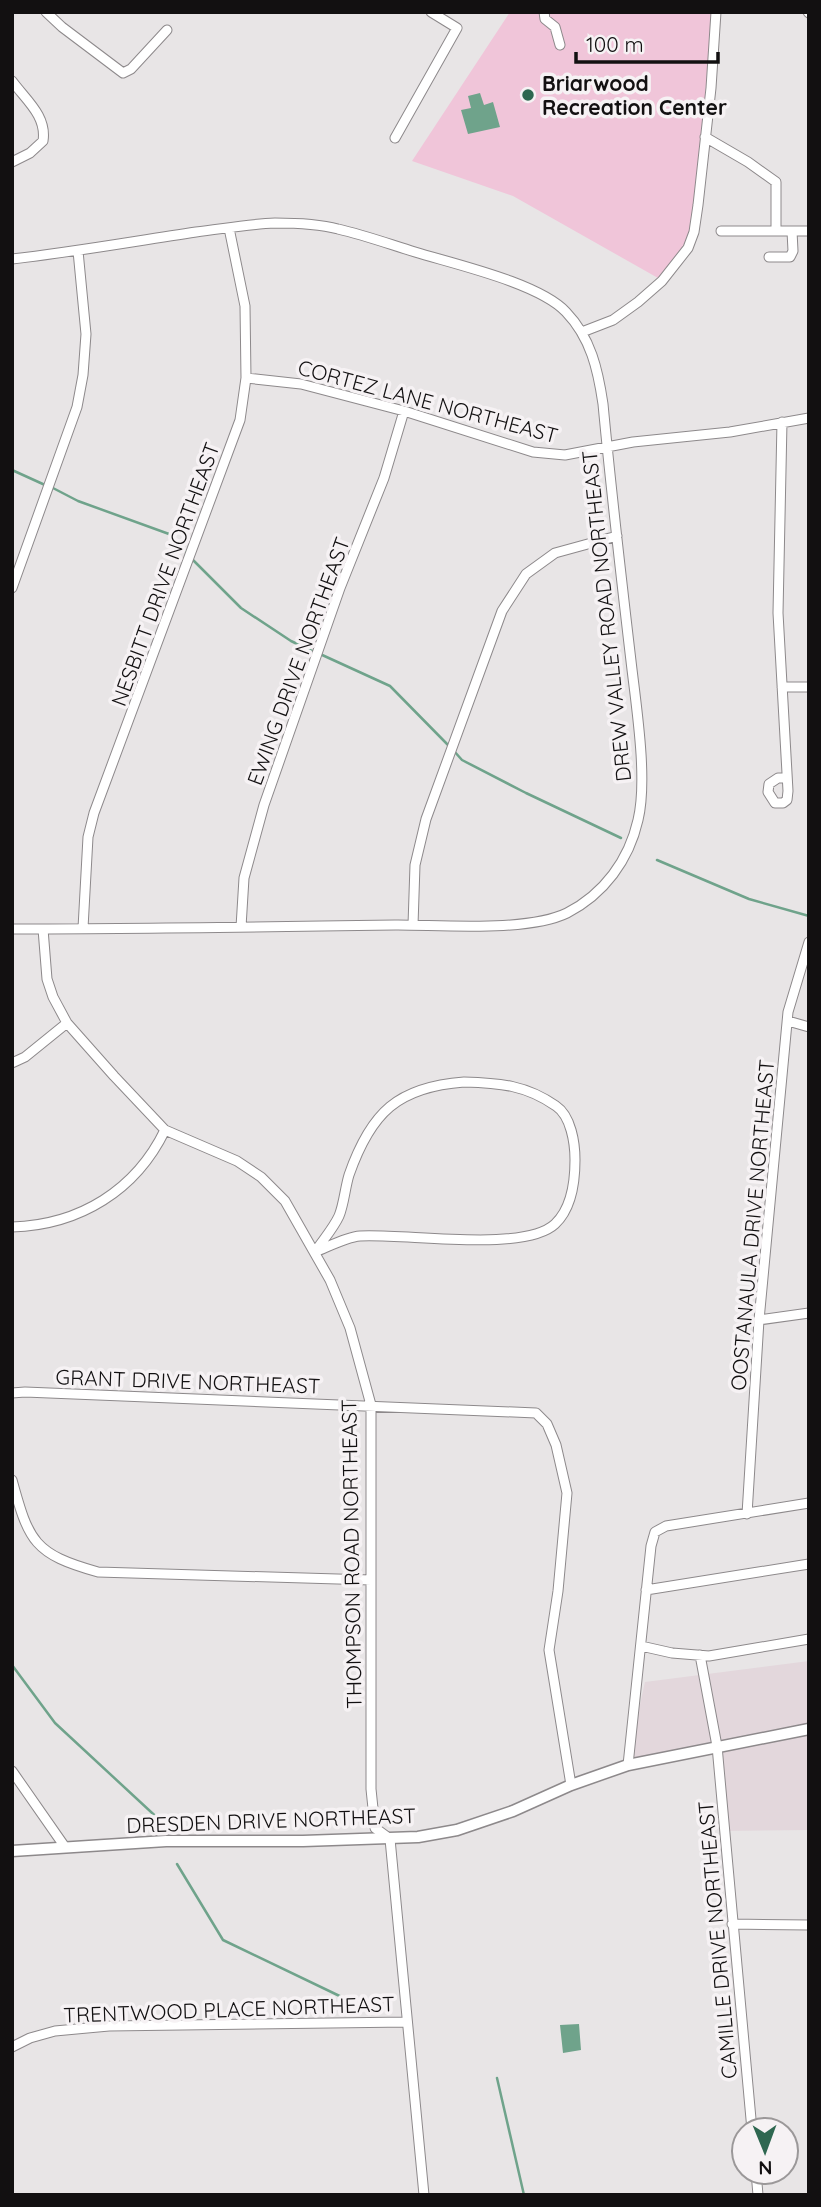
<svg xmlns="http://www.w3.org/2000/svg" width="821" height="2207" font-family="Quicksand,sans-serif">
<rect width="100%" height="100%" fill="#e8e5e6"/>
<path fill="#e3d7dc" d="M809,1661V1830L722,1831L717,1747L627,1763L645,1682Z"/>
<path fill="#f0c5d9" d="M510,12H715L707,71L694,240L658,278L513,196L412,161Z"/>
<path fill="#6fa38b" d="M480,93L484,105L493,102L500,127L468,134L461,110L471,108L468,96Z
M579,2024L581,2050L563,2053L560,2025Z"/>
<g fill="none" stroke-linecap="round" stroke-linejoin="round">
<path stroke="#6fa38b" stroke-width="2.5" d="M12,470L45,485
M51,487L78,501L169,534L188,554
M192,559L241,608L291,641L314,652
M320,654L390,686L449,746
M454,751L462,760L526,793L621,838
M657,860L749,899L809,916
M12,1665L55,1723L164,1824
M177,1864L223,1940L350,2001
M497,2078L524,2195"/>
<defs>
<path id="minor" d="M46,12L62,27L123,73L131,69L167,30
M544,12L545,19L555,27L560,45
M808,12L809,13
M12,81C26,100 47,116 43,141L30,153L12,162
M705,137L748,162L776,182V230
M395,138L457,28L431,12
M721,231H809
M769,257H790L793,251L792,231
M12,259C74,252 135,241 196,232C222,229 249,224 275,223C295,223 319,224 338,229C364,235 389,244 415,252C454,264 539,283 566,312C591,338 598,370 603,404C611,490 621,576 631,661C636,705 648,779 638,820C629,860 604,894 567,913C528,932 443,925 398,925C269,927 141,929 12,929
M582,332L613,320L638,302L662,281L688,248L694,232L698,205L711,88L716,12
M246,378L301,384L404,411L533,452L565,455L633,442L730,432L809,418
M782,422L778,613L788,791L787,800L783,803H775L768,792L769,784L778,778H787
M12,588L77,407L83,375L86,334L78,251
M782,687H809
M413,925L415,865L426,819L502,611L526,574L555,553L617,536
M241,927L244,878L264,805L340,588L384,478L404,411
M83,928L88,837L94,813L240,420L246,378L245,306L229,228
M43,929L47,979L53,997L67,1023L114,1076L165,1130L237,1161L261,1177L285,1201L330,1280L350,1328L371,1405V1789L375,1828L390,1839L424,2195
M788,1021L809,1027
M12,1063L25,1057L67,1023
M464,1082C500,1083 526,1085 556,1106C571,1116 575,1143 575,1160C575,1182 572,1208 555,1224C524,1253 404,1233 360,1236C346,1237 328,1247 315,1252C322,1241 333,1229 339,1216C344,1204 345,1188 349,1175C371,1112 398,1087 464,1082Z
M12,1227C80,1225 136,1190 165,1130
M759,1320L809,1313
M12,1393L25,1392L536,1413L547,1424L556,1445L567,1493L558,1591L549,1650L571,1785
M12,1480C29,1542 34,1554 98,1572L371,1580
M747,1514L759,1320L788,1012L809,942
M646,1590L809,1564
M641,1646L672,1653L709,1656L809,1639
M700,1655L717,1746L752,2130
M628,1765L651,1546L655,1532L666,1526L809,1503
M12,1771L65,1847
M732,1924L809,1925
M12,2047L30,2038L55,2031L109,2026L407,2022
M756,2172L758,2195"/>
<path id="tertiary" d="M12,1851L166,1841H303L418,1837L457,1830L513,1811L571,1785L628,1765L809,1729"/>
</defs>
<use href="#minor" stroke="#8d898b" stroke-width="11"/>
<use href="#tertiary" stroke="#8d898b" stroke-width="13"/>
<use href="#minor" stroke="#fff" stroke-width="9"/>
<use href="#tertiary" stroke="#fff" stroke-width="10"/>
</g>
<circle fill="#2e6750" stroke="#f6f2f4" stroke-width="2.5" cx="528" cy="95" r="7"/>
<g text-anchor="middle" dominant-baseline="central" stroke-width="7" stroke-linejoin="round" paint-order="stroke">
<g font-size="21" font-weight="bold" fill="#121011" stroke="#f6f2f4" text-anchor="start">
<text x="542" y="83">Briarwood<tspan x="542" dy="24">Recreation Center</tspan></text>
</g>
<g font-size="21" fill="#121011" stroke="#f6f2f4">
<text transform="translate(428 401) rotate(15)">CORTEZ LANE NORTHEAST</text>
<text transform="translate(165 574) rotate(-70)">NESBITT DRIVE NORTHEAST</text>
<text transform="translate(606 616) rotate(-96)">DREW VALLEY ROAD NORTHEAST</text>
<text transform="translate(298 661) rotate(-70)">EWING DRIVE NORTHEAST</text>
<text transform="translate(752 1225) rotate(-85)">OOSTANAULA DRIVE NORTHEAST</text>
<text transform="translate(188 1381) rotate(2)">GRANT DRIVE NORTHEAST</text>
<text transform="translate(351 1554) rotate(-91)">THOMPSON ROAD NORTHEAST</text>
<text transform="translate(271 1820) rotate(-2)">DRESDEN DRIVE NORTHEAST</text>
<text transform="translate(717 1940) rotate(-95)">CAMILLE DRIVE NORTHEAST</text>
<text transform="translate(229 2009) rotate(-2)">TRENTWOOD PLACE NORTHEAST</text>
</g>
</g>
<rect width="821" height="2207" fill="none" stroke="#121011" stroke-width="28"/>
<g transform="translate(765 2151) rotate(179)"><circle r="33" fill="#f6f2f4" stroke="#9b9899" stroke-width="2"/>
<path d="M0-5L12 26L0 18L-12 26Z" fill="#2e6750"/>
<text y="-10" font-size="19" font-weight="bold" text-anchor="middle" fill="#121011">N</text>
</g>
<path d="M576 52v10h142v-10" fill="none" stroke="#121011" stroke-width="3.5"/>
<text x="586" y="52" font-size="21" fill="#121011" stroke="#f6f2f4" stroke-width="5" paint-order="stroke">100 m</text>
</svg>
